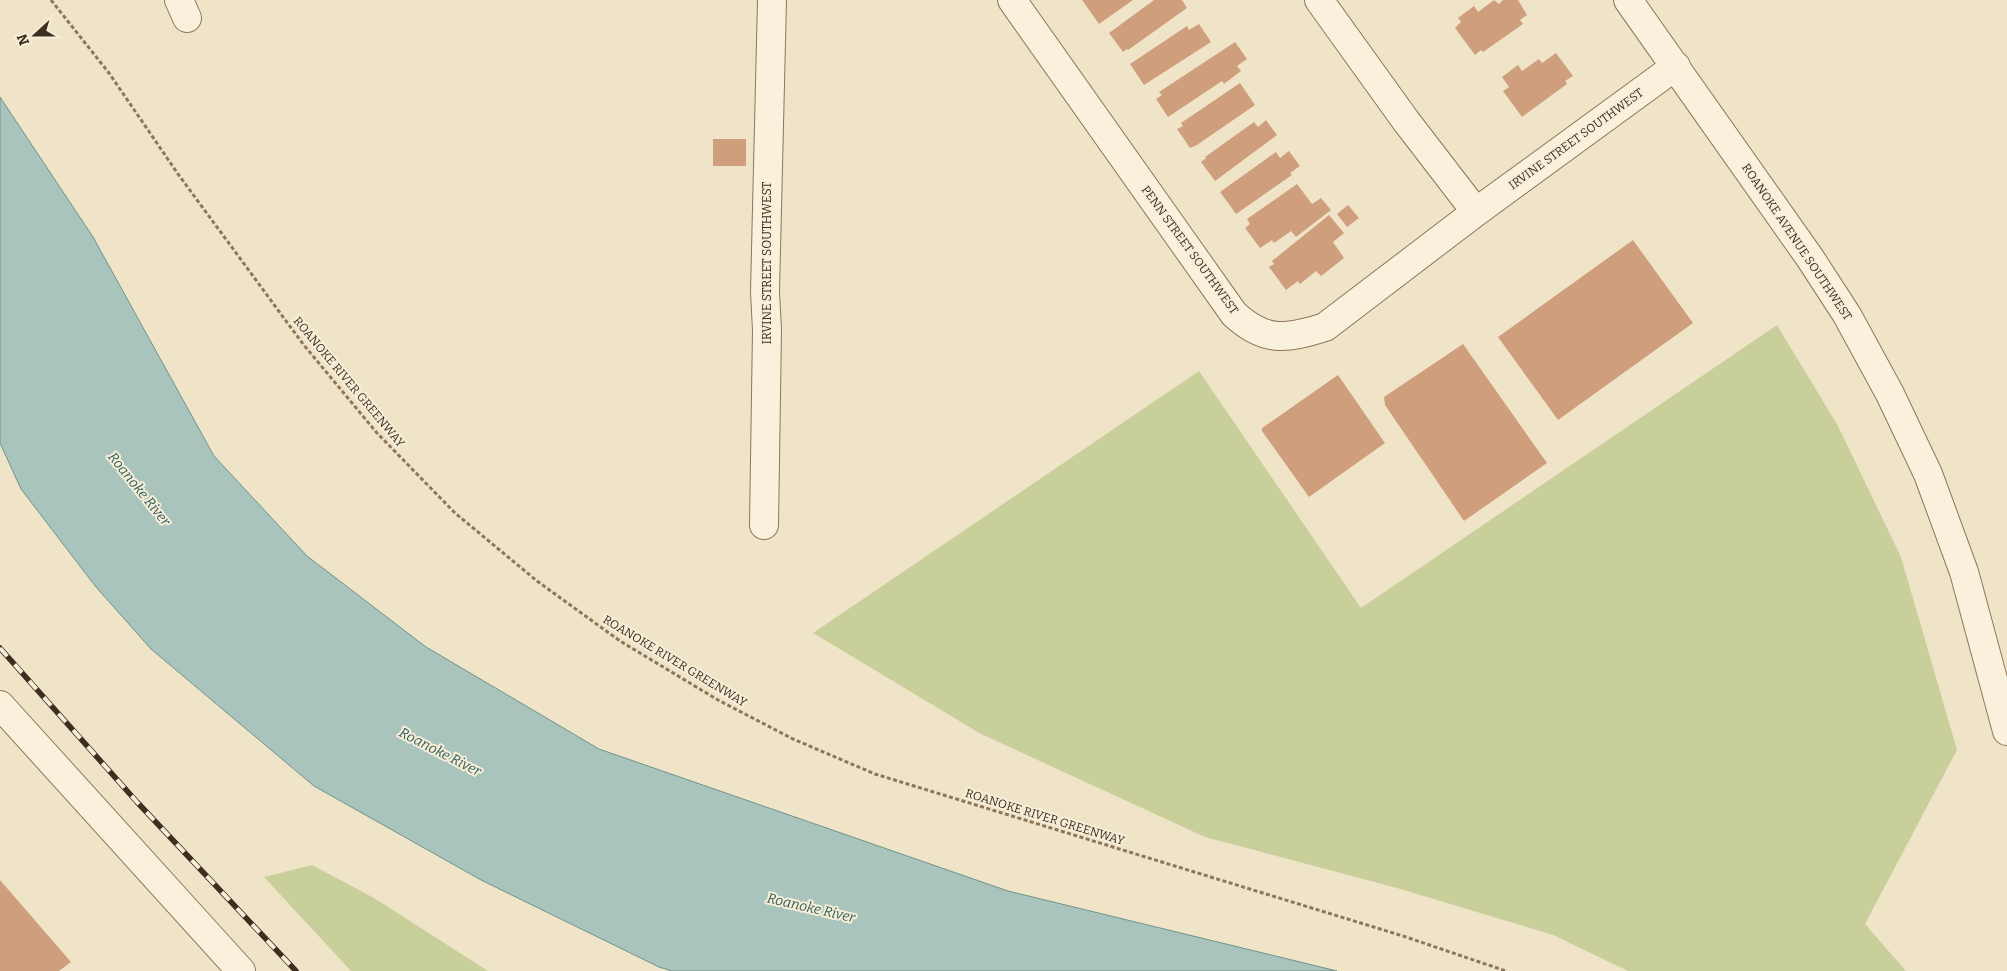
<svg xmlns="http://www.w3.org/2000/svg" width="2007" height="971" font-family="Bitter,serif">
<rect width="100%" height="100%" fill="#f0e4c8"/>
<path fill="#c9cf9b" d="M1777,325L1838,426L1901,557L1957,750L1865,924L1906,971H1628L1553,935L1397,888L1205,837L981,734L813,633L1199,371L1361,608Z
M312,865L374,898L488,971H351L264,877Z"/>
<path fill="#a9c4bc" stroke="#6f938a" d="M0,97L93,237L214,456L307,556L426,647L599,749L1008,891L1337,971H672L659,967L481,880L314,786L151,649L96,587L21,489L0,443Z"/>
<path fill="#cf9f7d" d="M1082,0H1133L1099,24Z
M1154,0H1182L1187,8L1128,50L1127,49L1123,52L1109,33Z
M1494,0L1499,4L1503,0H1518L1527,15L1520,20L1523,24L1483,52L1481,50L1475,55L1455,28L1461,22L1458,18L1474,6L1478,12Z
M1199,24L1211,42L1144,85L1130,64L1187,26L1189,30Z
M1235,42L1247,59L1237,66L1241,71L1224,84L1222,81L1168,117L1156,99L1162,95L1159,92Z
M1556,53L1573,76L1565,81L1567,84L1522,117L1503,91L1509,87L1502,77L1518,65L1522,71L1539,59L1542,63Z
M1240,83L1255,105L1197,145L1190,148L1177,129L1183,126L1181,123Z
M1266,120L1277,135L1215,181L1201,162L1206,158L1205,157L1254,122L1258,127Z
M713,139H746V166H713Z
M1289,151L1300,166L1290,173L1292,175L1236,214L1220,192L1276,152L1280,158Z
M1297,184L1312,204L1321,198L1331,210L1296,237L1291,231L1274,243L1272,240L1260,248L1245,228L1250,224L1247,219Z
M1348,205L1359,218L1347,227L1337,214Z
M1329,215L1344,233L1333,242L1344,258L1321,276L1316,271L1300,284L1298,281L1286,290L1269,267L1274,264L1272,261Z
M1633,240L1693,323L1558,420L1498,337Z
M1463,344L1547,463L1464,521L1385,405L1384,397Z
M1338,375L1385,443L1309,497L1262,431V428Z
M0,880L71,962L59,971H0Z"/>
<g fill="none" stroke-linecap="round" stroke-linejoin="round">
<defs>
<path id="minor" d="M179,0L187,18
M1012,0L1234,314C1265,343 1287,339 1325,327L1476,212L1676,66
M1319,0L1406,121L1476,212
M1628,0L1810,258L1847,315L1890,394L1928,474L1964,572L2007,731
M764,525L767,330L765,292L772,0
M0,705L241,971"/>
</defs>
<use href="#minor" stroke="#8d765c" stroke-width="30"/>
<path stroke="#8d765c" stroke-width="3" stroke-dasharray="4 2.5" stroke-linecap="butt" d="M51,0L109,73L178,174L303,344L377,433L455,513L537,581L620,641L718,700L793,739L875,774L1403,936L1506,971"/>
<use href="#minor" stroke="#faf1dc" stroke-width="28"/>
<defs>
<path id="rail" d="M0,648L137,802L296,971"/>
</defs>
<use href="#rail" stroke="#3d2e20" stroke-width="5.5"/>
<use href="#rail" stroke="#f7eed8" stroke-width="4" stroke-dasharray="11" stroke-linecap="butt"/>
</g>
<g text-anchor="middle" dominant-baseline="central" stroke-width="4" stroke-linejoin="round" paint-order="stroke">
<g font-size="12" fill="#3d2e20" stroke="#f7eed8">
<text transform="translate(1576 139) rotate(-36)">IRVINE STREET SOUTHWEST</text>
<text transform="translate(1797 242) rotate(56)">ROANOKE AVENUE SOUTHWEST</text>
<text transform="translate(1190 250) rotate(54)">PENN STREET SOUTHWEST</text>
<text transform="translate(767 263) rotate(-90)">IRVINE STREET SOUTHWEST</text>
<text transform="translate(349 382) rotate(50)">ROANOKE RIVER GREENWAY</text>
<text transform="translate(675 661) rotate(31)">ROANOKE RIVER GREENWAY</text>
<text transform="translate(1045 817) rotate(17)">ROANOKE RIVER GREENWAY</text>
</g>
<g font-size="14" font-style="italic" fill="#2f5d5a" stroke="#f7eed8">
<text transform="translate(139 489) rotate(51)">Roanoke River</text>
<text transform="translate(440 752) rotate(27)">Roanoke River</text>
<text transform="translate(811 908) rotate(13)">Roanoke River</text>
</g>
</g>
<g transform="translate(35 35) rotate(249)" stroke="#f7eed8" stroke-width="4" paint-order="stroke">
<path d="M0-4L9 19L0 12L-9 19Z" fill="#3d2e20"/>
<text y="-8" font-size="14" font-weight="bold" text-anchor="middle" fill="#3d2e20">N</text>
</g>
</svg>
